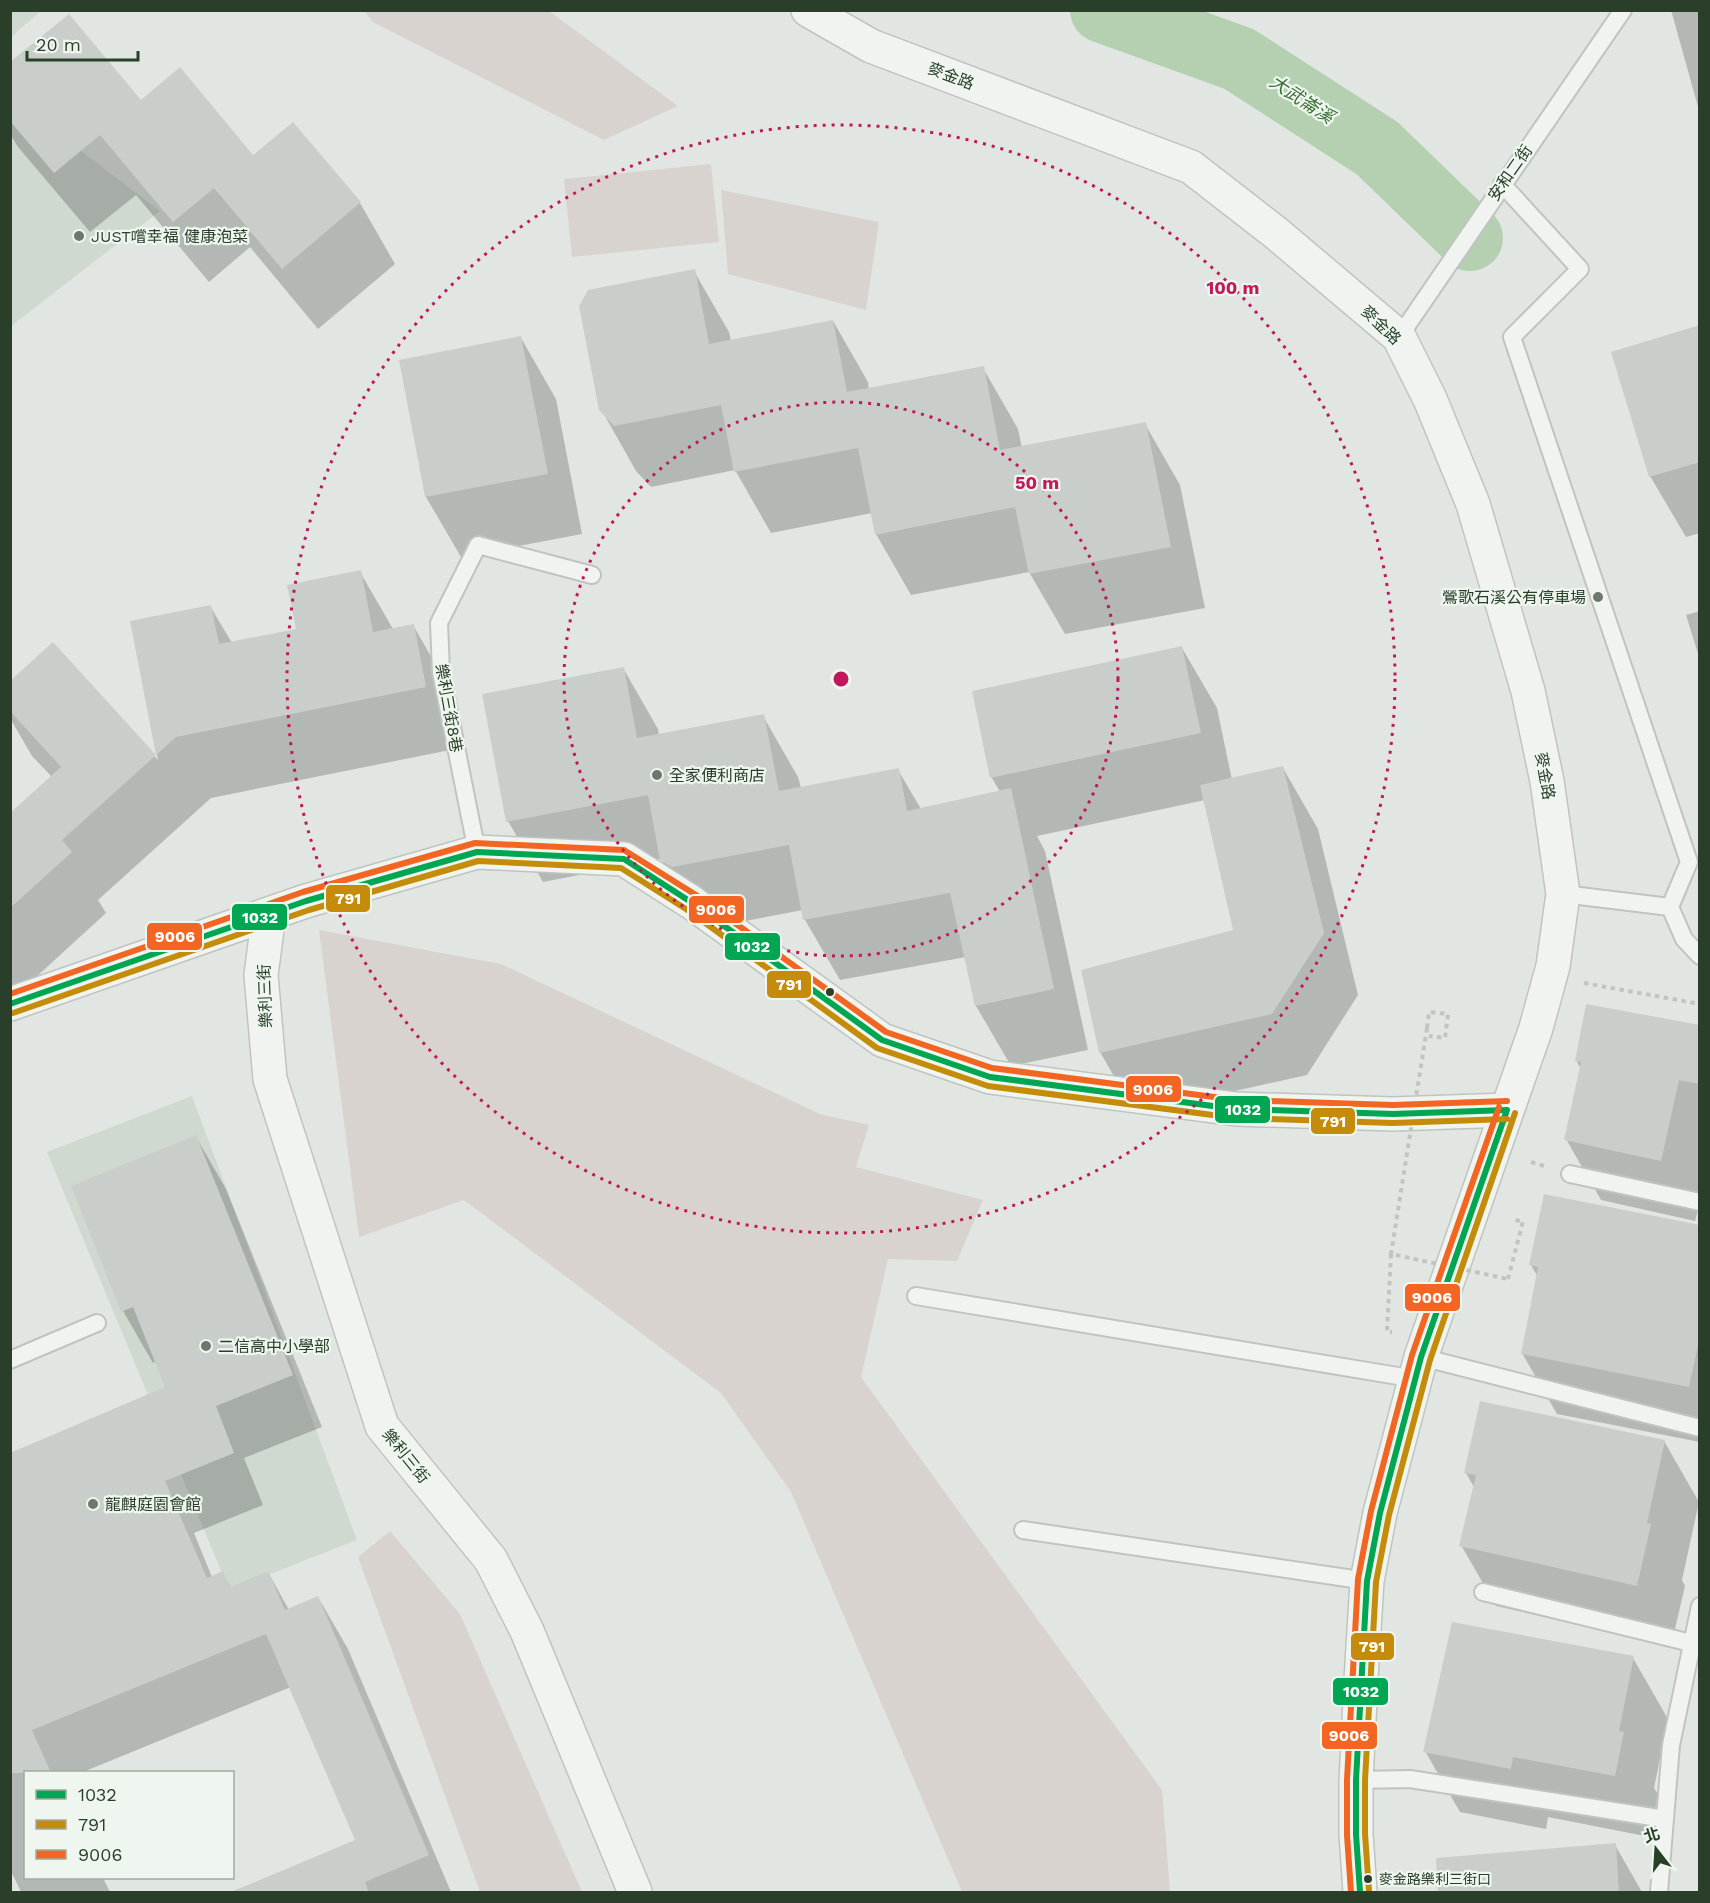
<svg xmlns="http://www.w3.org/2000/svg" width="1710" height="1903" font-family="'Work Sans','Noto Sans TC',sans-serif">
<rect width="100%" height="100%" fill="#e2e6e2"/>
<path fill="#d0d9d0" d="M11,10H41V11L11,37Z
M10,97L160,211L11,326H10Z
M192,1096L357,1540L229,1590L47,1152Z"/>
<path fill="#d9d3d0" d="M364,11H549L678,106L604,140L373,22Z
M711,164L719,242L572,257L564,179Z
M721,190L879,222L866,310L728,274Z
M319,930L501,964L820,1114L869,1125L856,1167L983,1200L957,1261L888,1259L861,1377L1162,1790L1170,1892H962L791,1492L721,1393L464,1200L359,1237Z
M390,1531L460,1614L582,1892H480L358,1557Z"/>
<path fill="#0003" d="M1671,10H1700V114Z
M10,64L141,102L253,157L293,124L360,203L395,264L318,329L250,247L209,282L136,195L90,232L18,147L10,134Z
M694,271L729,332L731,341L833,321L868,382L869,390L983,368L1018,429L1022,448L1145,424L1180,485L1205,608L1065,634L1029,572L911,595L876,534L872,513L771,533L735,470L651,487L636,471L601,409Z
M1700,327V533L1686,537L1650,476Z
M521,338L556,399L582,534L461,557L426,497Z
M360,572L393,629L413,625L448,686L460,748L211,798L98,900L106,913L10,1001V815L52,777L32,756L10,718V683L53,644L158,760L131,622L210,606L232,643L297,630Z
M1700,611V660L1686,615Z
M1182,648L1217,708L1232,780L1283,768L1318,829L1358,995L1307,1075L1135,1113L1100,1052L1235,932L1205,800L1037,836L1045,851L1088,1050L1011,1066L976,1006L966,957L840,980L805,920L803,910L708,928L697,921L661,859L543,882L508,821L623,668L658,729L659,735L763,716L798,777L801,788L898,770L921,809L1000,792L992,778L974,692Z
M1700,1027V1203L1695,1221L1601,1200L1566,1139L1581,1069L1576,1060Z
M196,1137L226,1189L322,1427L244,1458L263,1505L194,1533L212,1577L222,1573L231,1588L268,1572L289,1610L318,1597L348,1649L451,1892H231L357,1841L291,1687L83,1772H26V1878H103L110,1892H21L10,1869V1455L167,1388L156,1361L153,1363L123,1311L73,1187Z
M1700,1226V1442L1557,1414L1522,1353L1538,1277L1531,1265Z
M1664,1441L1699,1502L1682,1580L1685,1586L1671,1646L1496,1606L1461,1545L1474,1487L1466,1473Z
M1633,1658L1668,1719L1654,1788L1658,1794L1650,1837L1548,1817L1546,1829L1460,1812L1425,1751Z
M1615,1845L1642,1892H1441Z"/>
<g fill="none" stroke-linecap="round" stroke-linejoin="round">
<path stroke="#b4d0b1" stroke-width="66" d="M1103,10L1239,59L1377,148L1470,238"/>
</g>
<path fill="#caceca" d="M69,14L141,100L180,67L253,155L293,122L361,202L282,269L214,188L173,222L100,135L54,173L10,121V62Z
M695,269L709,344L833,320L847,392L984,366L1000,450L1146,422L1171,547L1029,574L1015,507L875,535L858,448L734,472L721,405L614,426L599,410L579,306L588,290Z
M1700,325V462L1649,477L1611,352Z
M521,336L548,474L425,497L399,360Z
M361,570L373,632L414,624L426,687L176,737L62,840L72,852L10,908V813L61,767L10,711V681L53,642L156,755L130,621L211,605L219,644L296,629L287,585Z
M1182,646L1201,733L990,778L972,691Z
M624,667L637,738L764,714L779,791L899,768L907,811L1011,788L1054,989L975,1006L950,893L803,920L789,845L672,867L660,860L648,795L506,822L482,694Z
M1283,766L1324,933L1272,1014L1099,1053L1081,970L1233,930L1200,785Z
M1586,1004L1700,1025V1084L1679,1080L1661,1161L1564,1140L1581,1062L1575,1061Z
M196,1135L293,1375L216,1406L234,1453L165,1481L207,1578L223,1571L230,1587L268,1571L285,1610L318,1596L429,1855L365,1882L369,1893H229L355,1840L266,1634L32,1730L51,1773H10V1453L165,1387L133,1307L121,1312L71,1186Z
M1544,1194L1700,1225V1336L1689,1387L1521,1354L1538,1267L1529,1265Z
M1480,1401L1665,1440L1647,1523L1651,1524L1637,1586L1459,1546L1476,1475L1464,1473Z
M1452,1622L1634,1656L1619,1731L1624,1732L1615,1776L1513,1757L1511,1769L1423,1752Z
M1616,1843L1619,1893H1438L1436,1858Z"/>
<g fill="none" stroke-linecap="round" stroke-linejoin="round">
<defs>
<path id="service" d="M1502,184L1580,269L1512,337L1689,862L1670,907L1563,894
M1399,337L1623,10
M477,852L441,672L439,623L478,545L592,575
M1670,907L1684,939L1700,956
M1570,1174L1700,1202
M916,1296L1416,1379
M1421,1357L1700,1428
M10,1360L97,1323
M1023,1530L1367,1581
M1483,1592L1691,1643
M1356,1780L1410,1779L1665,1819
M1659,1892L1671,1745L1700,1606"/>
<path id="minor" d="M269,914L261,975L270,1079L382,1426L491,1560L527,1631L635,1892
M10,1004L306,901L477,852L624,859L691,902L882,1040L990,1077L1236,1109L1393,1114L1507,1110"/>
<path id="tertiary" d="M808,10L871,46L1191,167L1276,233L1399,337L1430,399L1473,504L1528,691L1547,781L1563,894L1553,966L1536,1028L1421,1357L1380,1513L1367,1581L1361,1680L1356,1780V1834L1360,1892"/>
</defs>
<use href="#service" stroke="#c0c4c0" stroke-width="20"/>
<use href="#minor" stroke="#c0c4c0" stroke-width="36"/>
<use href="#tertiary" stroke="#c0c4c0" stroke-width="36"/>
<path stroke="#bfc5bf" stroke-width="4" stroke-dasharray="4.5 4.5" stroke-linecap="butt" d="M1584,983L1700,1004
M1427,1028L1429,1012L1448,1014L1445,1038L1429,1036
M1531,1162L1544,1166
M1391,1254L1387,1332H1392
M1508,1279L1523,1221L1514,1220"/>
<use href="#service" stroke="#f1f3f1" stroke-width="16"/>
<use href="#minor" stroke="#f1f3f1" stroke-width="33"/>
<use href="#tertiary" stroke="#f1f3f1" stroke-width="33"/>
<path stroke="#bfc5bf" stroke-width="4" stroke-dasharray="4.5 4.5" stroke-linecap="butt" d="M1427,1028L1391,1254L1508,1279"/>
<defs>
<path id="bus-1" d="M10,1004L306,901L477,852L624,859L691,902L882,1040L990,1077L1236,1109L1393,1114L1507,1110
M1360,1892L1356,1834V1780L1367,1581L1380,1513L1421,1357L1507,1110"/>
<path id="bus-2" d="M13,1013L309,910L478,861L621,868L686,909L877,1048L988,1086L1236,1118L1393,1123L1507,1119
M1369,1891L1365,1834V1780L1376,1582L1389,1515L1430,1360L1515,1113"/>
<path id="bus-3" d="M10,994L303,892L475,843L624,850L696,895L886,1032L992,1068L1237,1100L1393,1105L1507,1101
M1351,1892L1347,1835V1780L1358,1579L1371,1511L1412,1355L1499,1107"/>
</defs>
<use href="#bus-1" stroke="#eff6ef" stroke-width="10"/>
<use href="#bus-2" stroke="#eff6ef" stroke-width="10"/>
<use href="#bus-3" stroke="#eff6ef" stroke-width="10"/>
<use href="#bus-1" stroke="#00a651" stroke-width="6"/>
<use href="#bus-2" stroke="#c48c0a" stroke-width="6"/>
<use href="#bus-3" stroke="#f26522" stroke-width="6"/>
</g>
<g fill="none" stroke="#c2185b" stroke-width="3" stroke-dasharray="3 6">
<circle cx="841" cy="679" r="277"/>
<circle cx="841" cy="679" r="554"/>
</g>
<g fill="#6a796a" stroke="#eff6ef" stroke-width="2">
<circle cx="79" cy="236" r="6"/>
<circle cx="1598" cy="597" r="6"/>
<circle cx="657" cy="775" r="6"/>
<circle cx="206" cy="1346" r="6"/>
<circle cx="93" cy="1504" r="6"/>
</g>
<g fill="#293f2a" stroke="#eff6ef" stroke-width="2">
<circle cx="830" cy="992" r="5"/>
<circle cx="1368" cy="1879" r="5"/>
</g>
<g text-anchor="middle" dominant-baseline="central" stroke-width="4.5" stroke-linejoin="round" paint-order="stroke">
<g font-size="14" fill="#293f2a" stroke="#eff6ef" text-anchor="start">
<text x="1379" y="1879">麥金路樂利三街口</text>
</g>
<g font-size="16" fill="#293f2a" stroke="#eff6ef">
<text transform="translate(951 76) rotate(21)">麥金路</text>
<text transform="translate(1510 173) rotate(-55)">安和二街</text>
<text transform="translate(1381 325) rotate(44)">麥金路</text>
<text transform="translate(449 708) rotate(80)">樂利三街8巷</text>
<text transform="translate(1545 776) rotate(80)">麥金路</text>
<text transform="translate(265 996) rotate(-92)">樂利三街</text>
<text transform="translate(406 1456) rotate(51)">樂利三街</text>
</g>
<g font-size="16" fill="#293f2a" stroke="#eff6ef" text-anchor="start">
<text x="91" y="236">JUST嚐幸福 健康泡菜</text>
<text x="1586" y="597" text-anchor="end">鶯歌石溪公有停車場</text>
<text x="669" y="775">全家便利商店</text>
<text x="218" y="1346">二信高中小學部</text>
<text x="105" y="1504">龍麒庭園會館</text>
</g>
<g font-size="18" font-style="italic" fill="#397035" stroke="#eff6ef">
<text transform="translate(1302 99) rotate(33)">大武崙溪</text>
</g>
</g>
<circle cx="841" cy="679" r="9" fill="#c2185b" stroke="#eff6ef" stroke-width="3"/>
<g font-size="18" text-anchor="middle" font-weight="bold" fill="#c2185b" stroke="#eff6ef" stroke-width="4.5" stroke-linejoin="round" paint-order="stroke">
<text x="1233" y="294">100 m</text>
<text x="1037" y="489">50 m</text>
</g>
<g stroke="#eff6ef" stroke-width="2">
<rect x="325" y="884" width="46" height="29" rx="6" fill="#c48c0a"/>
<rect x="688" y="895" width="57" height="29" rx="6" fill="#f26522"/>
<rect x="231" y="903" width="57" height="28" rx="6" fill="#00a651"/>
<rect x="146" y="922" width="57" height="29" rx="6" fill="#f26522"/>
<rect x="724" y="932" width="57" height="29" rx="6" fill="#00a651"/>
<rect x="766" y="970" width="46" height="29" rx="6" fill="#c48c0a"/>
<rect x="1125" y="1075" width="57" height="28" rx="6" fill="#f26522"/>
<rect x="1214" y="1095" width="57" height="29" rx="6" fill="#00a651"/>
<rect x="1310" y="1107" width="46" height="28" rx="6" fill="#c48c0a"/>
<rect x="1404" y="1283" width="57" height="29" rx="6" fill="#f26522"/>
<rect x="1350" y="1632" width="45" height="29" rx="6" fill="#c48c0a"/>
<rect x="1332" y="1677" width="57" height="29" rx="6" fill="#00a651"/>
<rect x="1321" y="1721" width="57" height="29" rx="6" fill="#f26522"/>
</g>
<g font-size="16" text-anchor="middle" font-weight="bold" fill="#fff">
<text x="348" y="904">791</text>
<text x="716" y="915">9006</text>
<text x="260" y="923">1032</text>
<text x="175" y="942">9006</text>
<text x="752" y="952">1032</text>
<text x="789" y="990">791</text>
<text x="1153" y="1095">9006</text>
<text x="1243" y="1115">1032</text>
<text x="1333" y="1127">791</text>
<text x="1432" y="1303">9006</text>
<text x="1372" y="1652">791</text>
<text x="1361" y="1697">1032</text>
<text x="1349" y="1741">9006</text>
</g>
<rect width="1710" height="1903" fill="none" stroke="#293f2a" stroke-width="24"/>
<rect x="24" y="1771" width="210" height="108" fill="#eff6ef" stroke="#a0ada0" stroke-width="1.5"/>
<rect x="36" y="1790" width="30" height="9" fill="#00a651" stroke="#a0ada0" stroke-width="1.5"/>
<text x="78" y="1801" font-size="18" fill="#293f2a">1032</text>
<rect x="36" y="1820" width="30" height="9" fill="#c48c0a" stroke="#a0ada0" stroke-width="1.5"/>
<text x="78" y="1831" font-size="18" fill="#293f2a">791</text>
<rect x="36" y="1850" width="30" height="9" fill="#f26522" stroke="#a0ada0" stroke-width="1.5"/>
<text x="78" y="1861" font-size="18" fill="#293f2a">9006</text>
<g transform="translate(1656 1849) rotate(343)" stroke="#eff6ef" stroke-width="4.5" paint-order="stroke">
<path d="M0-4.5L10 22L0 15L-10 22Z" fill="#293f2a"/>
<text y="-9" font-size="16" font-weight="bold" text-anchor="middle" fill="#293f2a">北</text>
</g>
<path d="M27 51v9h111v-9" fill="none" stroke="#293f2a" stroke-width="3"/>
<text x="36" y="51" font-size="18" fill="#293f2a" stroke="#eff6ef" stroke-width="4.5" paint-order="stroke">20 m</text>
</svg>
